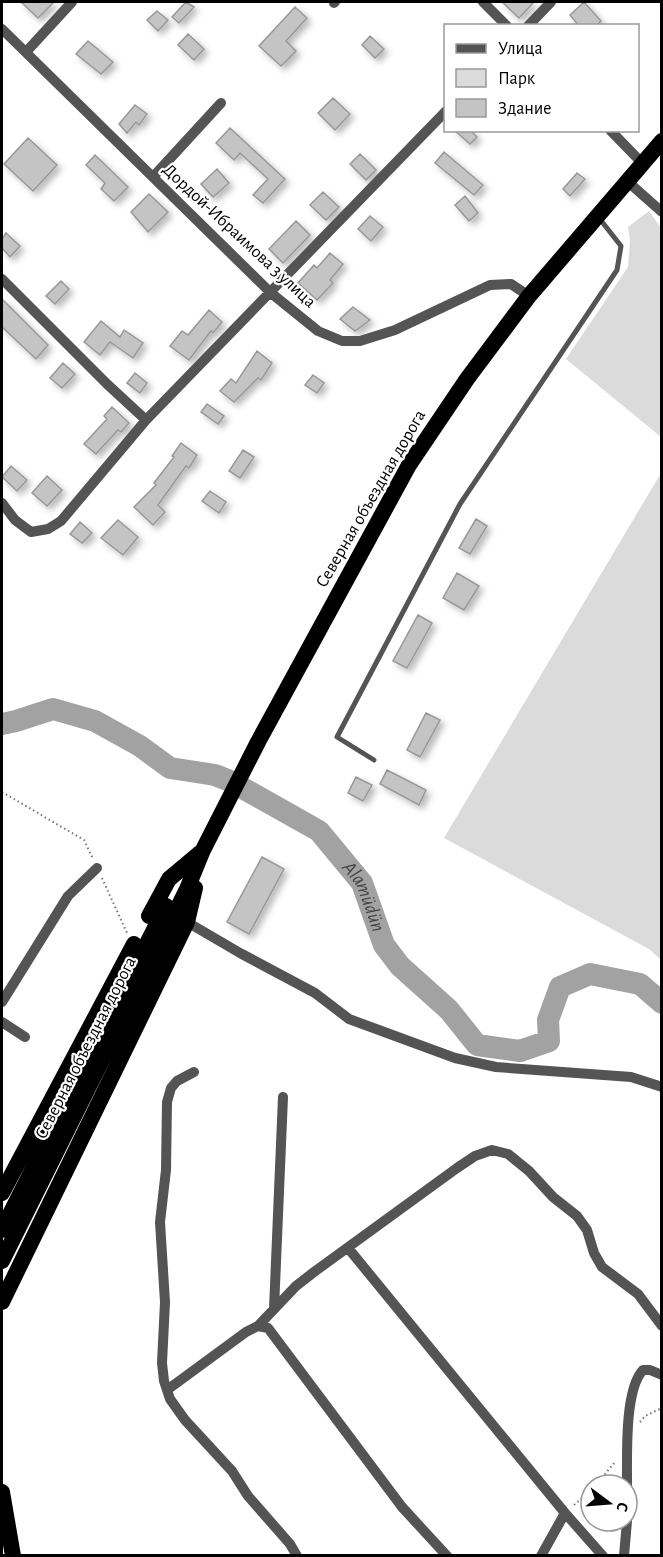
<svg xmlns="http://www.w3.org/2000/svg" width="663" height="1557" font-family="'Alegreya Sans',sans-serif">
<defs>
<filter id="shadow"><feDropShadow dx="4" dy="4" stdDeviation="3" flood-color="#0004"/></filter>
</defs>
<rect width="100%" height="100%" fill="#fff"/>
<path fill="#dbdbdb" d="M649,211L661,228V437L566,359L628,267L630,241L628,227Z
M661,473V960L649,949L444,838Z"/>
<g fill="none" stroke-linecap="round" stroke-linejoin="round">
<path stroke="#a2a2a2" stroke-width="22" id="s1" d="M2,724L16,721L53,709L95,721L140,746L170,768L215,775L230,781L319,831L362,883L384,945L400,966L449,1010L477,1045L520,1051L549,1041L548,1020L560,987L590,974L640,984L662,1003"/>
</g>
<path fill="#c4c4c4" stroke="#989898" stroke-width="1.5" filter="url(#shadow)" d="M21,2H54L38,18Z
M186,2L194,7L179,23L172,17Z
M502,2H534L519,18Z
M584,2L601,21L596,26H579L570,15Z
M295,7L307,18L286,41L296,51L281,66L259,46Z
M157,11L168,20L158,31L147,20Z
M188,34L204,49L194,60L178,45Z
M370,36L384,49L375,58L362,45Z
M88,41L113,62L101,74L76,54Z
M333,98L350,114L335,130L318,113Z
M135,105L147,114L139,125L136,122L127,133L119,124Z
M230,128L285,179L263,203L253,195L268,179L240,153L234,160L216,143Z
M454,130H470L477,137L470,144Z
M28,138L57,165L33,191L4,164Z
M444,152L483,185L474,195L435,163Z
M360,154L376,170L366,180L350,164Z
M95,155L128,187L114,201L101,189L105,183L86,165Z
M217,169L229,183L213,197L201,184Z
M577,173L585,179L570,196L563,189Z
M323,192L339,207L326,220L310,205Z
M149,194L168,212L148,232L131,212Z
M465,196L478,213L469,221L455,205Z
M370,216L383,227L371,241L358,229Z
M296,221L310,235L283,263L269,249Z
M6,233L20,246L10,257L2,248V239Z
M330,253L343,264L330,280L333,283L317,300L298,283L314,265L317,268Z
M61,281L69,289L55,304L46,296Z
M2,299L48,345L36,359L2,327Z
M353,307L370,320L355,331L340,319Z
M209,310L222,322L213,333L211,331L189,360L170,346L182,331L188,335Z
M101,321L120,337L124,330L143,343L133,358L110,342L100,355L84,342Z
M257,351L272,363L261,380L258,378L234,402L220,391L231,379L236,383Z
M63,363L75,374L62,388L50,378Z
M135,373L147,383L140,393L127,383Z
M313,375L324,383L317,393L305,385Z
M207,404L224,416L218,424L201,412Z
M112,407L129,423L121,432L118,430L96,454L84,444L107,419L104,416Z
M181,443L197,455L189,468L186,466L158,505L165,512L153,525L134,507L156,485L154,483L174,457L172,456Z
M243,450L254,457L240,478L229,471Z
M11,466L27,480L17,491L2,477Z
M47,476L62,490L47,506L32,493Z
M210,491L226,502L219,513L202,501Z
M476,519L487,526L470,554L459,548Z
M118,520L138,537L123,555L101,538Z
M80,522L92,533L82,543L70,534Z
M457,573L479,586L464,610L443,598Z
M418,615L432,623L407,668L393,661Z
M426,713L440,720L420,757L407,750Z
M387,770L426,790L419,805L380,784Z
M356,777L372,785L363,801L348,793Z
M262,857L284,869L249,934L227,922Z"/>
<g fill="none" stroke-linecap="round" stroke-linejoin="round">
<path stroke="#767676" stroke-width="2" stroke-dasharray="1.5 3" stroke-linecap="butt" d="M2,792L84,840L93,859
M102,878L127,933
M640,1422L645,1416L662,1408
M596,1485L615,1462
M574,1505L591,1490"/>
<path stroke="#545454" stroke-width="5" d="M374,760L337,737L460,504L617,270L621,246L599,218"/>
<path stroke="#545454" stroke-width="10" d="M483,2L507,26
M334,3L335,2
M528,26L551,2
M2,29L271,293L318,331L342,341H360L395,330L490,285L511,284L529,296
M26,52L72,2
M610,130L642,163
M153,177L221,103
M627,181L662,212
M2,279L107,384L146,420
M2,503L15,520L31,532L48,529L61,521L146,420L446,111
M187,922L240,953L315,993L349,1019L455,1058L496,1067L631,1077L662,1087
M2,1002L68,896L97,868
M2,1022L25,1037
M194,1072L177,1081L171,1088L167,1102L166,1170L160,1222L165,1302L162,1363L164,1381L170,1399L185,1420L232,1471L248,1496L290,1544L297,1556
M348,1248L565,1513L541,1556
M274,1309L283,1097
M258,1326L296,1286L314,1272L457,1168L475,1156L492,1150L508,1154L529,1171L553,1197L577,1216L587,1230L594,1253L602,1267L638,1294L662,1326
M167,1390L246,1332L258,1326L268,1328L402,1507L447,1556
M627,1504C628,1472 622,1392 643,1370H650L662,1375
M565,1513L603,1556
M624,1556L627,1521"/>
<path stroke="#000" stroke-width="16" d="M149,916L169,879L200,853
M2,1193L134,944
M2,1230L166,906
M2,1261L187,889L203,850L258,742L409,465L467,379L529,296L662,141
M2,1302L187,922L195,888
M2,1492L13,1556"/>
</g>
<g text-anchor="middle" dominant-baseline="central" stroke-width="4.5" stroke-linejoin="round" paint-order="stroke">
<g font-size="18" fill="#000" stroke="#fff">
<text transform="translate(239 236) rotate(43)">Дордой-Ибраимова 3 улица</text>
<text transform="translate(371 499) rotate(-60)">Северная объездная дорога</text>
<text transform="translate(86 1048) rotate(-63)">Северная объездная дорога</text>
</g>
<g font-size="20" font-style="italic" fill="#434343" stroke="#fff">
<text stroke="none"><textPath href="#s1" startOffset="430">Alamüdün</textPath></text>
</g>
</g>
<rect width="663" height="1557" fill="none" stroke="#000000" stroke-width="6"/>
<rect x="444" y="24" width="195" height="108" fill="#ffffff" stroke="#999999" stroke-width="1.5"/>
<rect x="456" y="44" width="30" height="9" fill="#545454" stroke="#999999" stroke-width="1.5"/>
<text x="498" y="54" font-size="18" fill="#000000">Улица</text>
<rect x="456" y="69" width="30" height="18" fill="#dbdbdb" stroke="#999999" stroke-width="1.5"/>
<text x="498" y="84" font-size="18" fill="#000000">Парк</text>
<rect x="456" y="99" width="30" height="18" fill="#c4c4c4" stroke="#999999" stroke-width="1.5"/>
<text x="498" y="114" font-size="18" fill="#000000">Здание</text>
<g transform="translate(609 1503) rotate(106)"><circle r="28" fill="#ffffff" stroke="#999999" stroke-width="1.5"/>
<path d="M0-4.5L10 22L0 15L-10 22Z" fill="#000000"/>
<text y="-9" font-size="16" font-weight="bold" text-anchor="middle" fill="#000000">С</text>
</g>
</svg>
